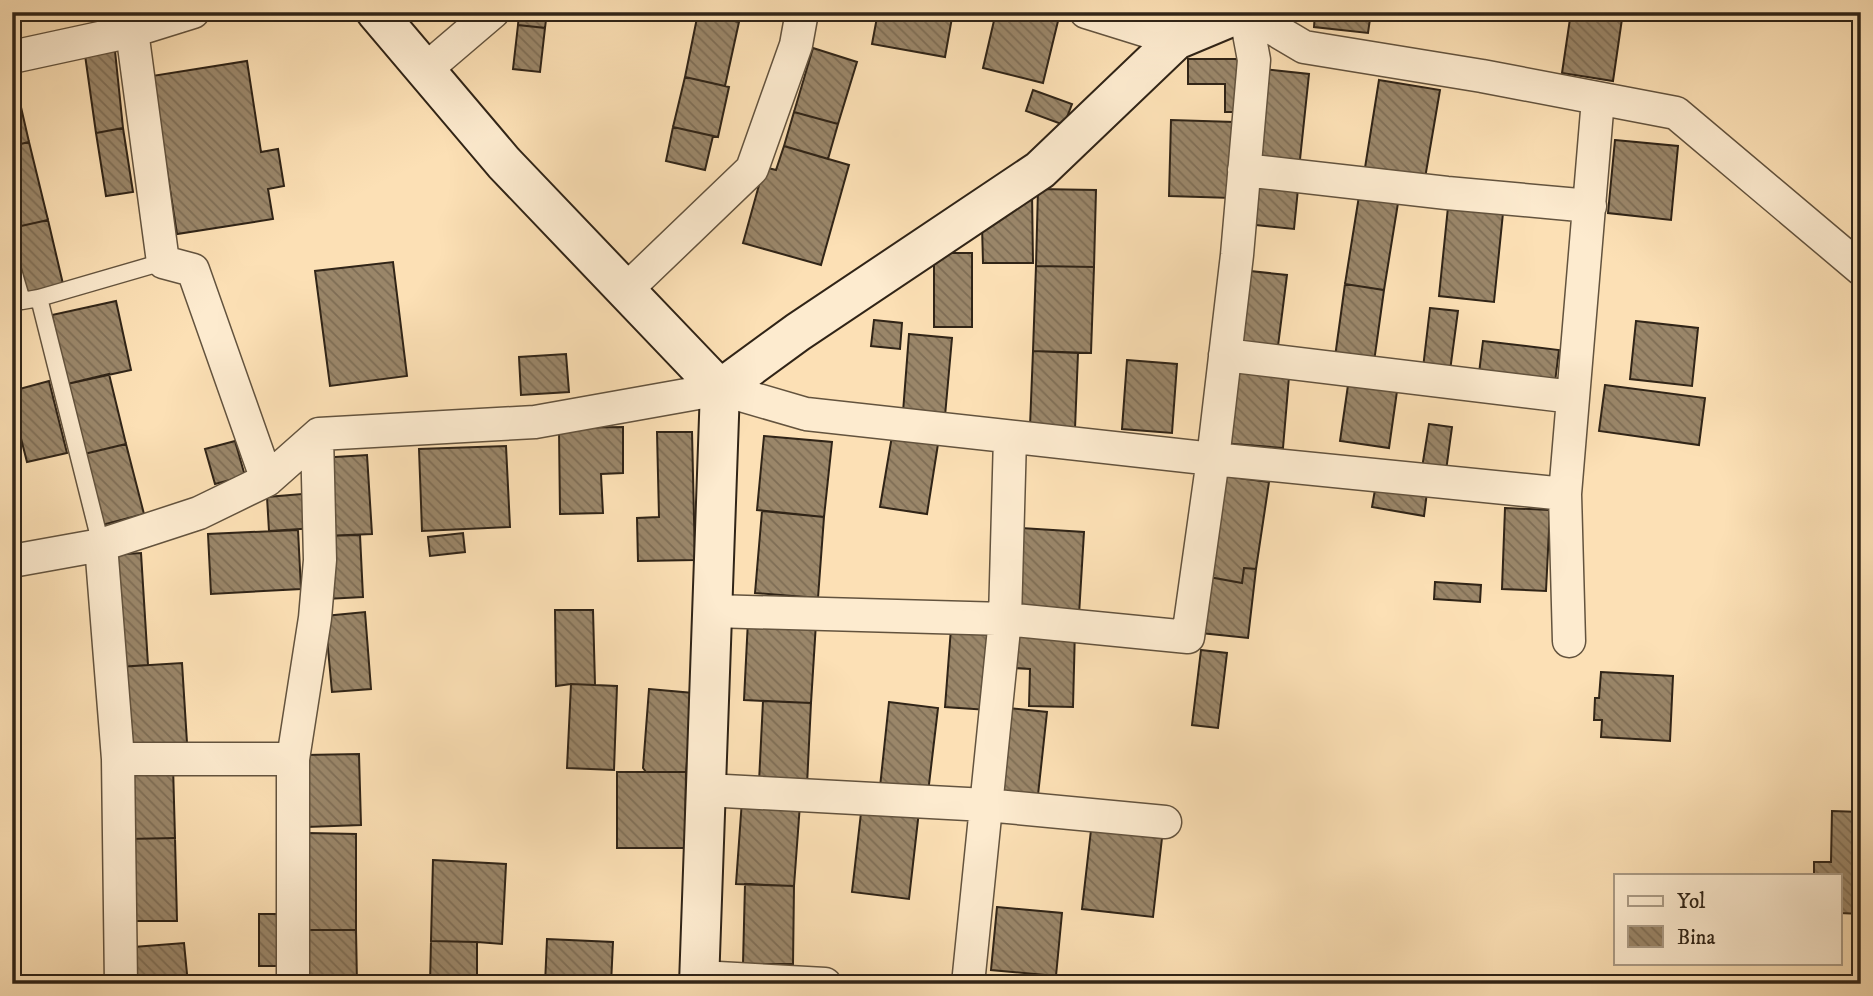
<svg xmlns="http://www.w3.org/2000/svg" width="1873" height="996" font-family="'IM FELL DW Pica',serif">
<defs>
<pattern id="building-back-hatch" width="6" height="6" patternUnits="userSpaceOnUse" patternTransform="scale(1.75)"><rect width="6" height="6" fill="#9a8669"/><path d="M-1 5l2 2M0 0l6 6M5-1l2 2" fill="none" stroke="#7e6d55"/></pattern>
</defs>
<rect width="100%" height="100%" fill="#fce0b5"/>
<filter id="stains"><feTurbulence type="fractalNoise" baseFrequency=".00286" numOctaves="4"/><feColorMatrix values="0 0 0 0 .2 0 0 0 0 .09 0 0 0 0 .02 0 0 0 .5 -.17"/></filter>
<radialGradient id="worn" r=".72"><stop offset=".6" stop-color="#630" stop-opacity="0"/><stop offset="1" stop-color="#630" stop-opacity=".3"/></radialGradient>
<path fill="url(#building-back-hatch)" stroke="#302417" stroke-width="2" d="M519,12H547L545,28L518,25Z
M878,12H953L945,57L872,44Z
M996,12H1040L1059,17L1043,83L983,68Z
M1315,12H1371L1368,33L1314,27Z
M1571,12H1623L1613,81L1562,73Z
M1691,12H1764L1763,21L1690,14Z
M698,13L739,22L725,86L685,77Z
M518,25L545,28L540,72L513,69Z
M813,48L857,62L838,124L794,112Z
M115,51L123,128L96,133L85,55Z
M1188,59H1247L1246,112H1225V84H1188Z
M247,61L261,152L278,149L284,186L268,189L273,219L177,234L152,76Z
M12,68L29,142L12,146Z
M1262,69L1309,74L1299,169L1252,164Z
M685,77L729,87L718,137L673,127Z
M1379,80L1440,90L1424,184L1364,174Z
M1033,90L1072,104L1064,125L1026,111Z
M794,112L838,124L828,159L784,146Z
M1171,120L1234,122L1232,198L1169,196Z
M673,127L713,136L705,170L666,161Z
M123,128L133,192L106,196L96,133Z
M1615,140L1678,146L1671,220L1608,213Z
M29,142L48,220L12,228V146Z
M784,146L849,165L821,265L743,243L764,167L776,170Z
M1252,174L1299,179L1294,229L1247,224Z
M1038,189L1096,190L1094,267L1036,266Z
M1032,192L1033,263H983L982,225Z
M1359,196L1398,203L1384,290L1345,284Z
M1448,207L1503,213L1494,302L1439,296Z
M48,220L63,284L25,293L12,240V228Z
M934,253H972V327H934Z
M393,262L407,376L330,386L315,271Z
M1036,266L1094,267L1091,353L1033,351Z
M1241,270L1287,275L1277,354L1232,349Z
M1345,284L1384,290L1374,362L1335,357Z
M116,301L131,370L67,384L52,315Z
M1430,308L1458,311L1450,371L1423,368Z
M874,320L902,323L900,349L871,346Z
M1636,321L1698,328L1692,386L1630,379Z
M909,334L952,338L945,416L903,412Z
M1483,341L1559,350L1555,382L1479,373Z
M1033,351L1078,353L1075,429L1030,426Z
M566,354L569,392L521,395L519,357Z
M1127,360L1177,364L1172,433L1122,429Z
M1227,360L1290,365L1283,448L1221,443Z
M109,374L126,444L84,454L67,384Z
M1349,378L1398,384L1389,448L1340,441Z
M49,381L67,453L27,462L12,403V391Z
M1605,385L1705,398L1699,445L1599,431Z
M1429,424L1452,427L1446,471L1422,468Z
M623,427V473L601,474L603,513L560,514L559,428Z
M657,432H692L695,560L638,561L637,518L659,517Z
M764,436L832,442L824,517L757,510Z
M892,436L938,444L927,514L880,507Z
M235,441L245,476L215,484L205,449Z
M126,444L144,514L102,525L84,454Z
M506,446L510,527L422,531L419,449Z
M367,455L372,534L323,536L319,458Z
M1224,476L1269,482L1256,569L1244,568L1242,583L1209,577Z
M1376,484L1427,492L1424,516L1372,507Z
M314,493L316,528L269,531L267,497Z
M1505,508L1550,510L1546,591L1502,589Z
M762,511L824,517L818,598L755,593Z
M1021,528L1084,532L1079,615L1016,612Z
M298,530L301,589L211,594L208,534Z
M463,533L465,552L430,556L428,537Z
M360,535L363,597L326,599L323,536Z
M141,553L148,665L118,667L111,555Z
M1244,568L1256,569L1248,638L1201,633L1209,577L1242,583Z
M1435,582L1481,585L1480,602L1434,599Z
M555,610H593L595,685L571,684L556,686Z
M365,612L371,689L332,692L325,616Z
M748,620L816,623L811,703L744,700Z
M1015,626L1075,628L1073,707L1029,706L1030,669L1014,668Z
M951,628L995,632L988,710L945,707Z
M1201,650L1227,653L1218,728L1192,725Z
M182,663L187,743L123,747L118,667Z
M1601,672L1673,676L1670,741L1601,737L1602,720H1594L1595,698H1599Z
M571,684L617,686L614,770L567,768Z
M649,689L693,693L686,772H646L643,768Z
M763,701L811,703L807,785L759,782Z
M889,702L938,708L928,793L880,787Z
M1009,708L1047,712L1038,795L1000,791Z
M359,754L361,825L307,827L305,755Z
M173,765L175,838L127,839L124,767Z
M617,772H686L685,848H617Z
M742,800L800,804L794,886L736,884Z
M862,804L919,811L909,899L852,892Z
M1832,811L1861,812V914L1840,913V875H1814V862H1831Z
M1091,830L1162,838L1153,917L1082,909Z
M308,833L356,834V930H306Z
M175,838L177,921H126L127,839Z
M433,860L506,864L502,944L477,942L431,941Z
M745,884L794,886L793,964H743Z
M997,907L1062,913L1056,976L991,970Z
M259,914H290V966H259Z
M306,930H356L357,984H307Z
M547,939L613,942L611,984H545Z
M431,941L477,942V984H430Z
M184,943L188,984H124L121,948Z"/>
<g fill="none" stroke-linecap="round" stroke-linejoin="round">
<defs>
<path id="lane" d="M12,267L22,301L39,298L101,545
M39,298L163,262"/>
<path id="street" d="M131,12L132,31L163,262L193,270L267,480
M1086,12L1176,40
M1245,12L1304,47L1482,76L1676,113L1861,269
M12,57L132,31L193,12
M425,70L493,12
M1244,170L1447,193L1590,206
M626,290L752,169L796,45L802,12
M1225,355L1573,397
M101,545L118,759L121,984
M12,561L101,545L199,513L267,480L319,434L535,422L720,389L806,414L1213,459L1565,494
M712,611L1005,619L1188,637L1213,459L1237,255L1254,60L1245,12
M1569,641L1565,494L1598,99
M118,759H293
M706,790L986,805L1165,822
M700,977L825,984
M293,984V759L315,618L320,560L317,436
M968,984L1005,619L1010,437"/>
<path id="secondary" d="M376,12L504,163L720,389
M699,984L720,389L798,332L1040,170L1176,40L1243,12"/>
</defs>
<use href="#lane" stroke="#63533e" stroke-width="19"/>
<use href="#street" stroke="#63533e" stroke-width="35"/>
<use href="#secondary" stroke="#302417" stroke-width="42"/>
<use href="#lane" stroke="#fdebcf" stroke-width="16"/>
<use href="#street" stroke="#fdebcf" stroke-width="32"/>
<use href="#secondary" stroke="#fdebcf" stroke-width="38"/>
</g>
<rect width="1873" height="996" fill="none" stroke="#fce0b5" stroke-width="42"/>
<rect x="14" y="14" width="1845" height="968" fill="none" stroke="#302417" stroke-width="3.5"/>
<rect x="21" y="21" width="1831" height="954" fill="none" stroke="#302417" stroke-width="2"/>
<rect x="1614" y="874" width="228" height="91" fill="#fdebcf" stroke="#ab9b85" stroke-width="2"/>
<rect x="1628" y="896" width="35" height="10" fill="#fdebcf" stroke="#ab9b85" stroke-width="2"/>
<text x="1677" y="908" font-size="21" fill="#302417">Yol</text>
<rect x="1628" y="926" width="35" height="21" fill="url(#building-back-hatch)" stroke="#ab9b85" stroke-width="2"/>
<text x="1677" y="944" font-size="21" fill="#302417">Bina</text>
<rect width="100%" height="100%" filter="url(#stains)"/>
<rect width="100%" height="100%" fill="url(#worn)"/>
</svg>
